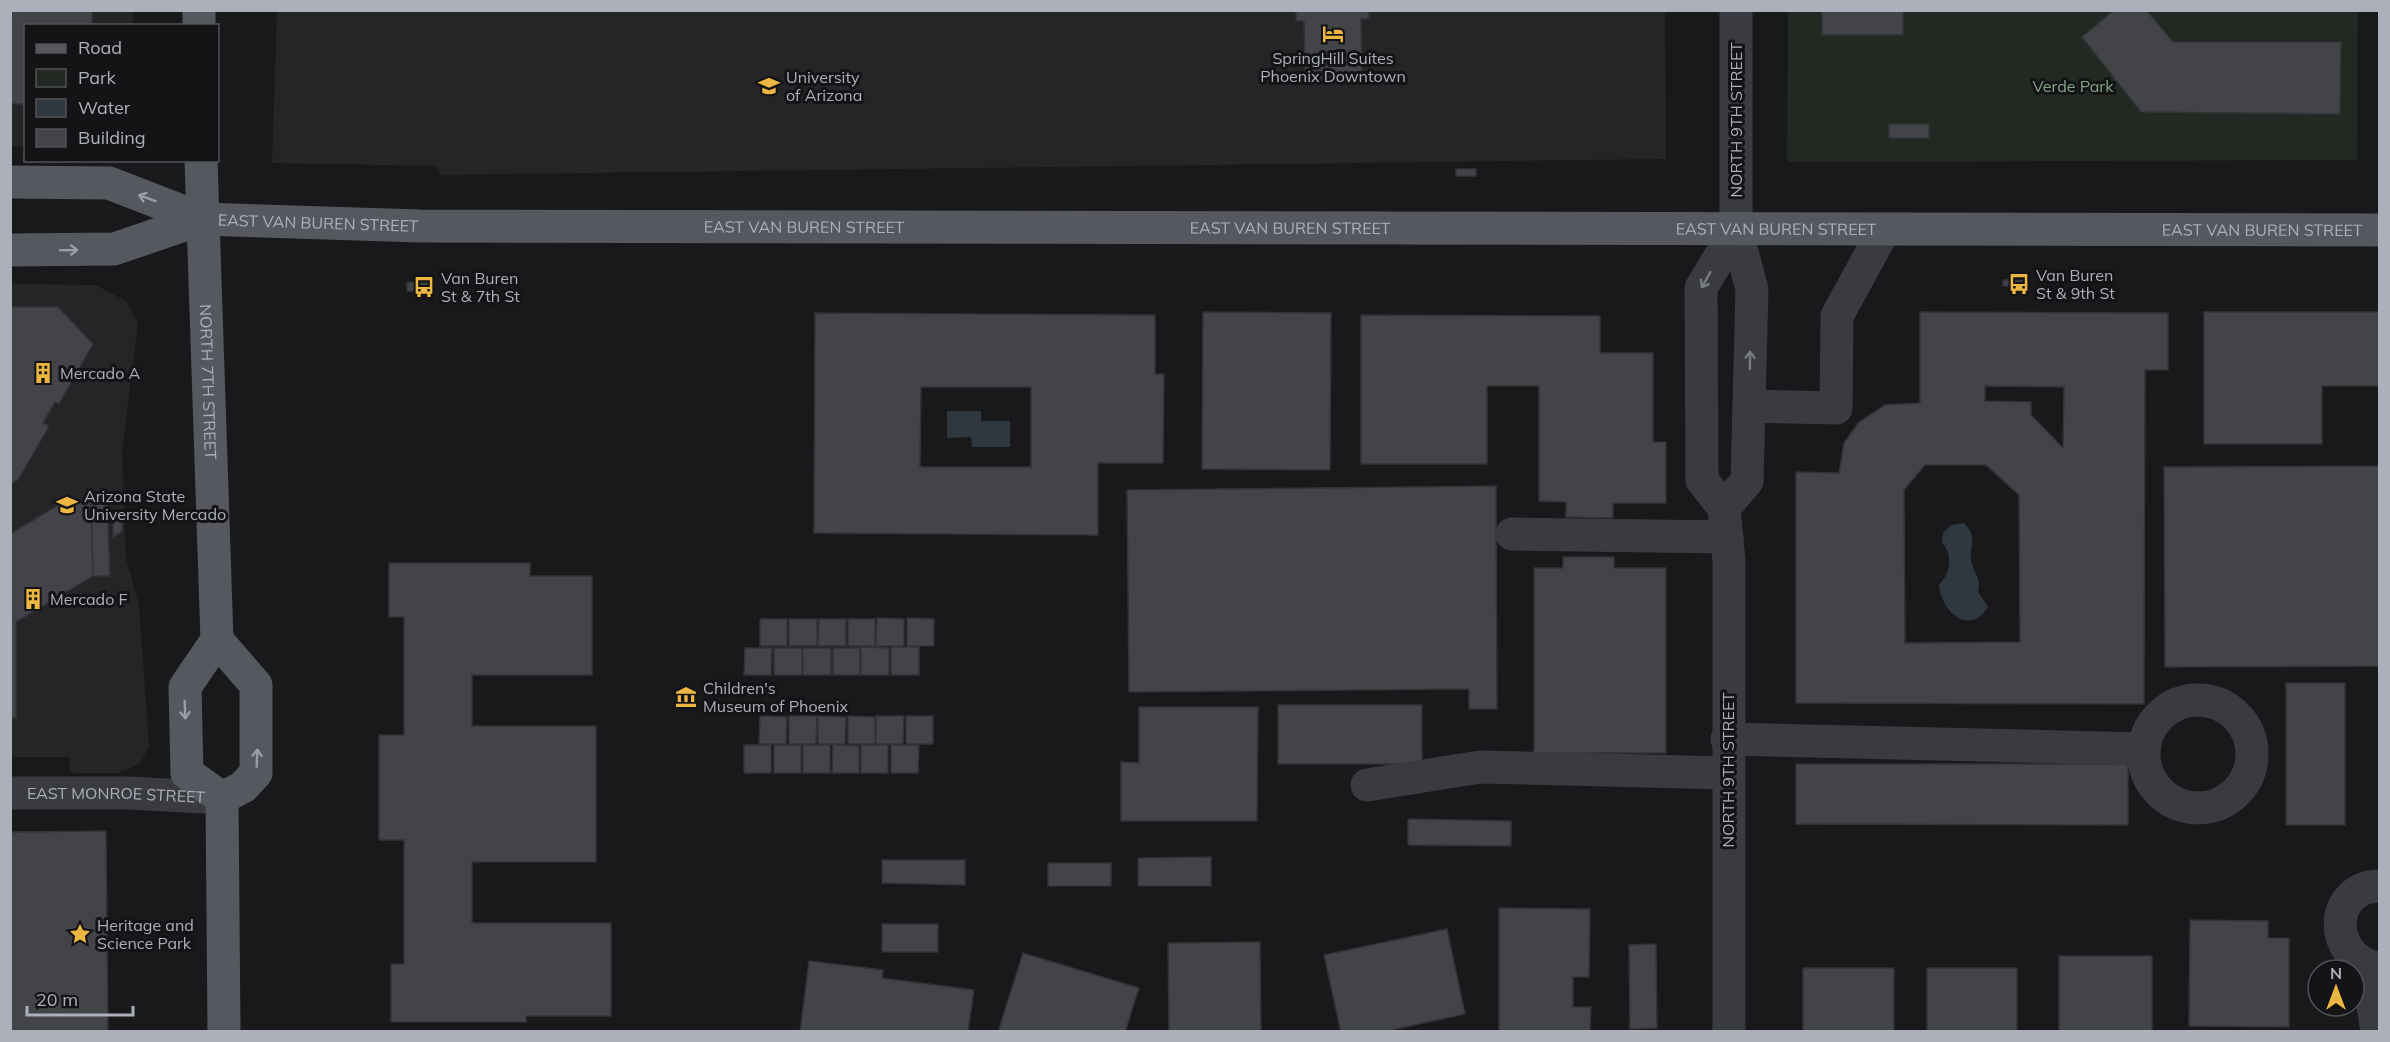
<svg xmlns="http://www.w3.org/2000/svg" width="2390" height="1042" font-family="Mulish,sans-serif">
<rect width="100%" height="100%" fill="#19191b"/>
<path fill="#252528" d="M11,11H133V25L26,26L25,147L11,146Z
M277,11H1665L1666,159L440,175L437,166L272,163Z
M10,284L95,285L126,301L138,324L122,452L126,558L139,605L149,746L140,764L119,773H74L70,770L69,757H11Z"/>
<path fill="#212922" d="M1788,11H2358L2357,160L1787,162Z"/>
<path fill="#2f383f" d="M947,411H981V421H1010V447H972L971,437L947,438Z
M1964,523C1980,540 1967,548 1972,564C1976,576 1981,579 1978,592L1988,607C1969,637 1941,611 1939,585C1951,572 1953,556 1942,542L1943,533L1951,525Z"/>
<path fill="#434448" stroke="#333337" stroke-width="1.5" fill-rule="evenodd" d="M10,10H92V26H26V104H10Z
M1296,10H1369V18L1361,19L1362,79L1305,80L1304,21H1296Z
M1822,10H1903V35H1822Z
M2114,10H2146L2173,42H2341L2340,114L2141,112L2082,37Z
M1889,124H1929V138H1889Z
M1456,169H1476V176H1456Z
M2003,280H2023V286H2003Z
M407,282L429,283V291H407Z
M10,307H58L93,344L59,404L55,402L43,423L49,426L18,480L10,484Z
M1203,312L1331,313L1330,470L1202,469Z
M1920,312L2168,313V370H2145L2144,704L1796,703V472L1839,473L1844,443L1859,422L1885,405L1920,403ZM1985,386L2064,387L2063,448L2031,415V402L1985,401ZM1925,465H1986L2019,495L2020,642L1905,643L1904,490Z
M2204,312H2380V386H2322V444H2204Z
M815,313L1155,315V374H1164L1163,463H1098V535L814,533ZM921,387H1031V467H920Z
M1361,315L1600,316V353H1653V442H1666V503H1613V518L1566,517V502L1539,501V386H1487V464H1361Z
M2380,466V666L2165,667L2164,467Z
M1496,486L1497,709H1469V689L1129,692L1127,490Z
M107,499L110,576H93L91,500Z
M91,500L93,576L16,622V718H10V534L65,501Z
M113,515H122V531L113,537Z
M1563,557H1614V568H1666V753H1534V568H1563Z
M389,563H530V576H592V675H472V726H596V862H472V923H611V1016H526V1022H391V964H404V840H379V735H404V617H389Z
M877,618L904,619V646H876Z
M907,618L934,619V646H907Z
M760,619H787V646H760Z
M789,619H817V646H789Z
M819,619H846V646H818Z
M848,619H875V646H848Z
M861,647L889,648V675H861Z
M891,647H919V675H891Z
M745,648H772L771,675H744Z
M774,648H802V675H774Z
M803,648H831V675H803Z
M833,648H860V675H833Z
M2286,683H2345V825H2286Z
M1278,705H1422V764H1278Z
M1139,707H1258L1257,821H1121V762L1139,763Z
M760,716L787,717L786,744H759Z
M789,716H817L816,744H789Z
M818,716L846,717L845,744H818Z
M848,716L875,717V744H848Z
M876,716H904L903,744H876Z
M906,716H933V744H906Z
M744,745H771V773H744Z
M774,745H801V773H774Z
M803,745H830V773H803Z
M833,745L859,746V773H832Z
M861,745H888V773H861Z
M891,745H919L918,773H891Z
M1796,764H2128V825L1796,824Z
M1408,819L1511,821V846L1408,845Z
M106,831L108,1032H10V832Z
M1211,857V886H1138V858Z
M882,860H965V885L882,883Z
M1048,863H1111V886H1048Z
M1499,908L1590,909L1589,977H1573V1007H1591L1590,1032H1499Z
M2190,920L2268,921V938H2289V1027L2189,1026Z
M882,924H938V952H882Z
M1447,929L1465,1014L1382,1032H1341L1324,955Z
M1260,942L1261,1032H1169L1168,943Z
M1656,944L1657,1028L1630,1029L1629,945Z
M1023,953L1139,988L1125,1032H998Z
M2059,956H2152V1032H2059Z
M809,961L883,970L882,978L974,990L968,1032H800Z
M1803,968H1894V1032H1803Z
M1927,968H2017V1032H1927Z"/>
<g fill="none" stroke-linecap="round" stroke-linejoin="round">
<g stroke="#3a3b40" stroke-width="33">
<path d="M1749,406L1836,408L1837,316L1884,230"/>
<path d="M1724,508L1747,481L1752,289L1736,230V10"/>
<path d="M1512,534L1727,537"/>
<circle cx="2198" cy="754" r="54"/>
<path d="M1727,739L2144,749"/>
<path d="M1367,785L1480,767L1727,773"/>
<path id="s1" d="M10,793H129L222,798"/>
<path d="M2380,886C2328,886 2326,959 2380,969"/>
<path d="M2367,966L2377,1032"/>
<path d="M1729,1032V561L1724,508L1702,480L1701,288L1736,230"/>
</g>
<g stroke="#56585f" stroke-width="33">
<path d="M199,10V26"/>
<path id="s2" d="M201,160L217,640L185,687L187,773L222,798"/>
<path id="s3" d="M10,182L109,183L202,219L420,226L2380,230"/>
<path d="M10,250L114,249L202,219"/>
<path d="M217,640L256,685V773L243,787L222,798"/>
<path d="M222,798L224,1032"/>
</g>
</g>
<defs><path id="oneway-shaft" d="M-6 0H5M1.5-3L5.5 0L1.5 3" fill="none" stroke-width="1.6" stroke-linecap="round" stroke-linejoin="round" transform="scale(1.5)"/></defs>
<g stroke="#9b9ea8">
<use href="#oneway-shaft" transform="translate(147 198) rotate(-159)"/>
<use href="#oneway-shaft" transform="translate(69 250) rotate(-1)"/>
<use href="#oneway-shaft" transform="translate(185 710) rotate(88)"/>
<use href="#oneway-shaft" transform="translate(257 758) rotate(-88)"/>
</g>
<g stroke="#797b83">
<use href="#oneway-shaft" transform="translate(1706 280) rotate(119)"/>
<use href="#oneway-shaft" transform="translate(1750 360) rotate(-89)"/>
</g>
<defs>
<symbol id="hotel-bare" viewBox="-9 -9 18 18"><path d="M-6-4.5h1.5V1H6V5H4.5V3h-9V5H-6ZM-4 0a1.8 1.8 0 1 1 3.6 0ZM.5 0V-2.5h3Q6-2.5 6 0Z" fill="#edb640" stroke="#141416" stroke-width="2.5" paint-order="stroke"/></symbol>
<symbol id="university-bare" viewBox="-9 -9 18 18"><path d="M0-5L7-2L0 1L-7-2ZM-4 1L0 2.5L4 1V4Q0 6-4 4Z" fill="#edb640" stroke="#141416" stroke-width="2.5" paint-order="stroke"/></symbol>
<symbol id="bus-bare" viewBox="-9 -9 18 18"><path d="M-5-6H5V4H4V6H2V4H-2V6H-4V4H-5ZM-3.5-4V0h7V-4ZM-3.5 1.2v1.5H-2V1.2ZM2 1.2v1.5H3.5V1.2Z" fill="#edb640" stroke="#141416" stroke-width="2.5" paint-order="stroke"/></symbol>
<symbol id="building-bare" viewBox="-9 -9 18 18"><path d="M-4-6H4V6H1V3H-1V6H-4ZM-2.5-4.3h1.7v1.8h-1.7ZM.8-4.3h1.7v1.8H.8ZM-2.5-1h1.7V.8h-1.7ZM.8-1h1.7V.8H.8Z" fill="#edb640" stroke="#141416" stroke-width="2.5" paint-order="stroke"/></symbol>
<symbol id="museum-bare" viewBox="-9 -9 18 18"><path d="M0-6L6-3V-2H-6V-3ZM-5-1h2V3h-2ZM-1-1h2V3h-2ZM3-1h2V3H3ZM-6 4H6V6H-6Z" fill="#edb640" stroke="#141416" stroke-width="2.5" paint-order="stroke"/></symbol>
<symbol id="sight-bare" viewBox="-9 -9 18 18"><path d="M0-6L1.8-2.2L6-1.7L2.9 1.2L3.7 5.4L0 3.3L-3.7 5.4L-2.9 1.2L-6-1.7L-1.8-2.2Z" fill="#edb640" stroke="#141416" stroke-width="2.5" paint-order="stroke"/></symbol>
</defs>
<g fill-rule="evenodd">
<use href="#hotel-bare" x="1318" y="19" width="30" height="30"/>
<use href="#university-bare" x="754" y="71" width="30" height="30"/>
<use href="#bus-bare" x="2004" y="269" width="30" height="30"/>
<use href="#bus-bare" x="409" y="272" width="30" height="30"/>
<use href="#building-bare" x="28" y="358" width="30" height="30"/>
<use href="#university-bare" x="52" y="490" width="30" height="30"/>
<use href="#building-bare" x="18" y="584" width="30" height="30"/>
<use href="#museum-bare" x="671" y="682" width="30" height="30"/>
<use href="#sight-bare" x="65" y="919" width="30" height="30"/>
</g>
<g text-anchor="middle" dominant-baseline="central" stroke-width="6" stroke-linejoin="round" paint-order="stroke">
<g font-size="16" fill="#acb0ba" stroke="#141416" text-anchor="start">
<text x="1333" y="58" text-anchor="middle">SpringHill Suites<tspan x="1333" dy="18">Phoenix Downtown</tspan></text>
<text x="786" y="77">University<tspan x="786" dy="18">of Arizona</tspan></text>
<text x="2036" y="275">Van Buren<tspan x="2036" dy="18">St &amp; 9th St</tspan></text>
<text x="441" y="278">Van Buren<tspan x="441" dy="18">St &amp; 7th St</tspan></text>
<text x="60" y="373">Mercado A</text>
<text x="84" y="496">Arizona State<tspan x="84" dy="18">University Mercado</tspan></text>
<text x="50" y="599">Mercado F</text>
<text x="703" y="688">Children's<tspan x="703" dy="18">Museum of Phoenix</tspan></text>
<text x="97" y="925">Heritage and<tspan x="97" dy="18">Science Park</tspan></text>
</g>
<g font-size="16" fill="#84a586" stroke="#141416">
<text x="2073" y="86">Verde Park</text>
</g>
<g font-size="16" fill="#acb0ba" stroke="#141416">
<text transform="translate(1736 120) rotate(-90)">NORTH 9TH STREET</text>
<text stroke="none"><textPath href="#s3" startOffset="315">EAST VAN BUREN STREET</textPath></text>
<text stroke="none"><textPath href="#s3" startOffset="801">EAST VAN BUREN STREET</textPath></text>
<text stroke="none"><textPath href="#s3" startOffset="1287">EAST VAN BUREN STREET</textPath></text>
<text stroke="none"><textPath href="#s3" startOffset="1773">EAST VAN BUREN STREET</textPath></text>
<text stroke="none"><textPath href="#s3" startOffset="2259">EAST VAN BUREN STREET</textPath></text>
<text stroke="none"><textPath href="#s2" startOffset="222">NORTH 7TH STREET</textPath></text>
<text transform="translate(1728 770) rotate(-90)">NORTH 9TH STREET</text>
<text stroke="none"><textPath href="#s1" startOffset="106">EAST MONROE STREET</textPath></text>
</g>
</g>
<rect width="2390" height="1042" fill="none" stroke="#acb0ba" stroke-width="24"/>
<rect x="24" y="24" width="195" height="138" fill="#141416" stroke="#515258" stroke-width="1.5"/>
<rect x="36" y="44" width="30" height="9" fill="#56585f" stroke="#515258" stroke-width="1.5"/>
<text x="78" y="54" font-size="18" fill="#acb0ba">Road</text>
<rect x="36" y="69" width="30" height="18" fill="#212922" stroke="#515258" stroke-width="1.5"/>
<text x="78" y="84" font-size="18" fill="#acb0ba">Park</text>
<rect x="36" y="99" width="30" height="18" fill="#2f383f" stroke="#515258" stroke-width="1.5"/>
<text x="78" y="114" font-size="18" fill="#acb0ba">Water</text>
<rect x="36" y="129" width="30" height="18" fill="#434448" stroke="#515258" stroke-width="1.5"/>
<text x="78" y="144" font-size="18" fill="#acb0ba">Building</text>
<g transform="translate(2336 988)"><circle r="28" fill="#141416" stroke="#515258" stroke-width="1.5"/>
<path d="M0-4.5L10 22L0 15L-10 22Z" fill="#edb640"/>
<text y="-9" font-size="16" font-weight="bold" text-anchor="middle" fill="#acb0ba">N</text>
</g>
<path d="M27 1006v9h106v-9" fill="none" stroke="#acb0ba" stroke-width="3"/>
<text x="36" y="1006" font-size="18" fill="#acb0ba" stroke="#141416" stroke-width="4.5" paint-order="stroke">20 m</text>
</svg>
